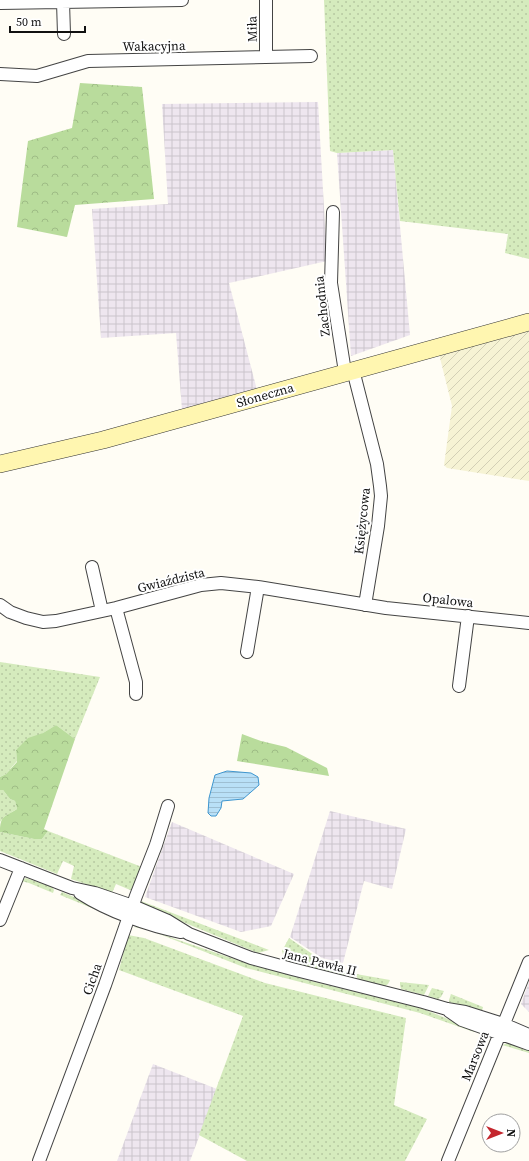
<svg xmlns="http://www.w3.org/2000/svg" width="529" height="1161" font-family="'Source Serif 4',serif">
<defs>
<pattern id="industrial-grid" width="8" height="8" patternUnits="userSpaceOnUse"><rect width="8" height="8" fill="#eee6ef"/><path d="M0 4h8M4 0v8" fill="none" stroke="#cbc4cc"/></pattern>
<pattern id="farmland-furrows" width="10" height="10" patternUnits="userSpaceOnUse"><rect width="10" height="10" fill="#f6f3d4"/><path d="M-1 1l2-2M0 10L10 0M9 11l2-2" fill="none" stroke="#d2cfb5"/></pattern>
<pattern id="grass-dots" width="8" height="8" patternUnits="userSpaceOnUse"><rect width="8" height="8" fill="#d5ebbd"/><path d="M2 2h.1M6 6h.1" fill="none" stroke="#b6c8a1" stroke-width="1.8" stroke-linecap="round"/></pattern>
<pattern id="forest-crowns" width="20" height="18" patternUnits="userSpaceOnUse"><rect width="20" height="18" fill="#b9dc9c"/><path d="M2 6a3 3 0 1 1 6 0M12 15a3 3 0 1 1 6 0" fill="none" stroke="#9ebc85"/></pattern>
<pattern id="water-rules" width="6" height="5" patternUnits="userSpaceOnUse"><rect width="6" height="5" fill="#b9e0f7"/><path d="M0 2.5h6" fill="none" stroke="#9ebfd3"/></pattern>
</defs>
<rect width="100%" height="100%" fill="#fffdf5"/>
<path fill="url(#industrial-grid)" d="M318,102L327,261L229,283L257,390L182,410L176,333L101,338L92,209L168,204L162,104Z
M393,150L410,335L351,356L337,153Z
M330,811L406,829L392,889L364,881L343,963L322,958L290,937Z
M172,822L294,874L271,926L241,932L145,897Z
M529,982V1012L521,1004Z
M153,1064L217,1089L190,1161H117Z"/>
<path fill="url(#farmland-furrows)" d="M529,331V481L447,468L444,465L452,406L439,354Z"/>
<path fill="url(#grass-dots)" d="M324,0H529V259L505,253L508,234L400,221L393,150L337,153L330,151Z
M0,662L100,677L75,739L56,725L16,750L17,761L6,774L0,777Z
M0,790H3L10,799L15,801L17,809L5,816L0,822Z
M48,831L142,867L135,892L116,884L112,893L71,879L74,866L63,861L57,874L0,851V832L34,839H42Z
M26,878L52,887L54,890L53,893L29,883L21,881Z
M62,892L105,910L104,913L60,895Z
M141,901L269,950L258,953L144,906Z
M137,926L249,964L311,981L421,1008L475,1030L474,1032L420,1013L246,968L149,930L134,927Z
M128,935L144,938L265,983L406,1018L394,1105L427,1119L405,1161H247L199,1135L243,1016L119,970Z
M289,938L321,960L342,964L340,970L348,972L343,975L285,960L282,951Z
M356,974L390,980L388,984L385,986L358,979L356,976Z
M400,982L429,985L424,995L401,989L400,985Z
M432,988L444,991L441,997L438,999L428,996Z
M451,994L483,1007L482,1011L449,1002V1000Z
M509,1043L529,1049V1053L502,1045Z"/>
<path fill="url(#forest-crowns)" d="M80,83L142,87L154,199L75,205L67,237L17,227L28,141L72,128Z
M56,725L75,739L44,829L48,831L42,839H34L0,832C0,816 4,817 17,809L15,801L10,799L3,790H0V777L6,774L17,762L16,750L28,738L43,733Z
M242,734L261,741L286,747L327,768L329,776L237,761Z"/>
<path fill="url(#water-rules)" stroke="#3f96cf" d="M227,771L251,773L258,777L259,785L243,799L222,801L221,808L216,816H211L208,813L209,798L215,775Z"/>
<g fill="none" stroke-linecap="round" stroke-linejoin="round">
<defs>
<path id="street" d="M266,0V57
M63,2L64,34
M0,3L182,0
M0,74L37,76L88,61L311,56
M333,212L331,283L345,372
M353,370L377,464L380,486L381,496L378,526L365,605
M92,567L102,611
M0,605L10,612L26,618L43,622L56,621L116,608L201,585L221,583L258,587L386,608L529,623
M116,608L136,682V694
M247,652L258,587
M459,686L468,616
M0,860L72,888L95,893L133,906L168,921L189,934L251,958L292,969L423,1002L447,1009L465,1012L503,1024L529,1035
M80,893C108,911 149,926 181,932
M0,920L21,868
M449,1011L462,1020L529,1044
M39,1161L105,985L136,896L156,845L168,806
M448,1161L529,962"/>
<path id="secondary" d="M0,464L103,440L529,322"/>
</defs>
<use href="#street" stroke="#444" stroke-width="14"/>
<use href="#secondary" stroke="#333" stroke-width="18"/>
<use href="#street" stroke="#fff" stroke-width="12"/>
<use href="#secondary" stroke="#fff6b0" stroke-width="17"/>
</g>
<g text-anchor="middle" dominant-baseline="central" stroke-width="4" stroke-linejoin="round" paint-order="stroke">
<g font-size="13" fill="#111" stroke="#fff">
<text transform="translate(252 29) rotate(-91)">Miła</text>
<text transform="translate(154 46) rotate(-1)">Wakacyjna</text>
<text transform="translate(322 306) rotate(-96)">Zachodnia</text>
<text transform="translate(265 395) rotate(-16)">Słoneczna</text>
<text transform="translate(362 521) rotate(-84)">Księżycowa</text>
<text transform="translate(171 580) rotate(-14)">Gwiaździsta</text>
<text transform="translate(448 600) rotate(6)">Opalowa</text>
<text transform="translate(320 962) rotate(14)">Jana Pawła II</text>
<text transform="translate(92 979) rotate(-70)">Cicha</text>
<text transform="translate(475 1056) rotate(-68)">Marsowa</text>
</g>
</g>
<g transform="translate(501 1133) rotate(90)"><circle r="19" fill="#ffffff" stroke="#a0a0a0"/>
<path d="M0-3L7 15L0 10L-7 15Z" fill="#c4262e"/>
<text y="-6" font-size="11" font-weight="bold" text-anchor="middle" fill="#111111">N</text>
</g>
<path d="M10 26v6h75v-6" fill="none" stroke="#111111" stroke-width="2"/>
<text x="16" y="26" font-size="12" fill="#111111" stroke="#ffffff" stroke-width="3" paint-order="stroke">50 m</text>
</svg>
